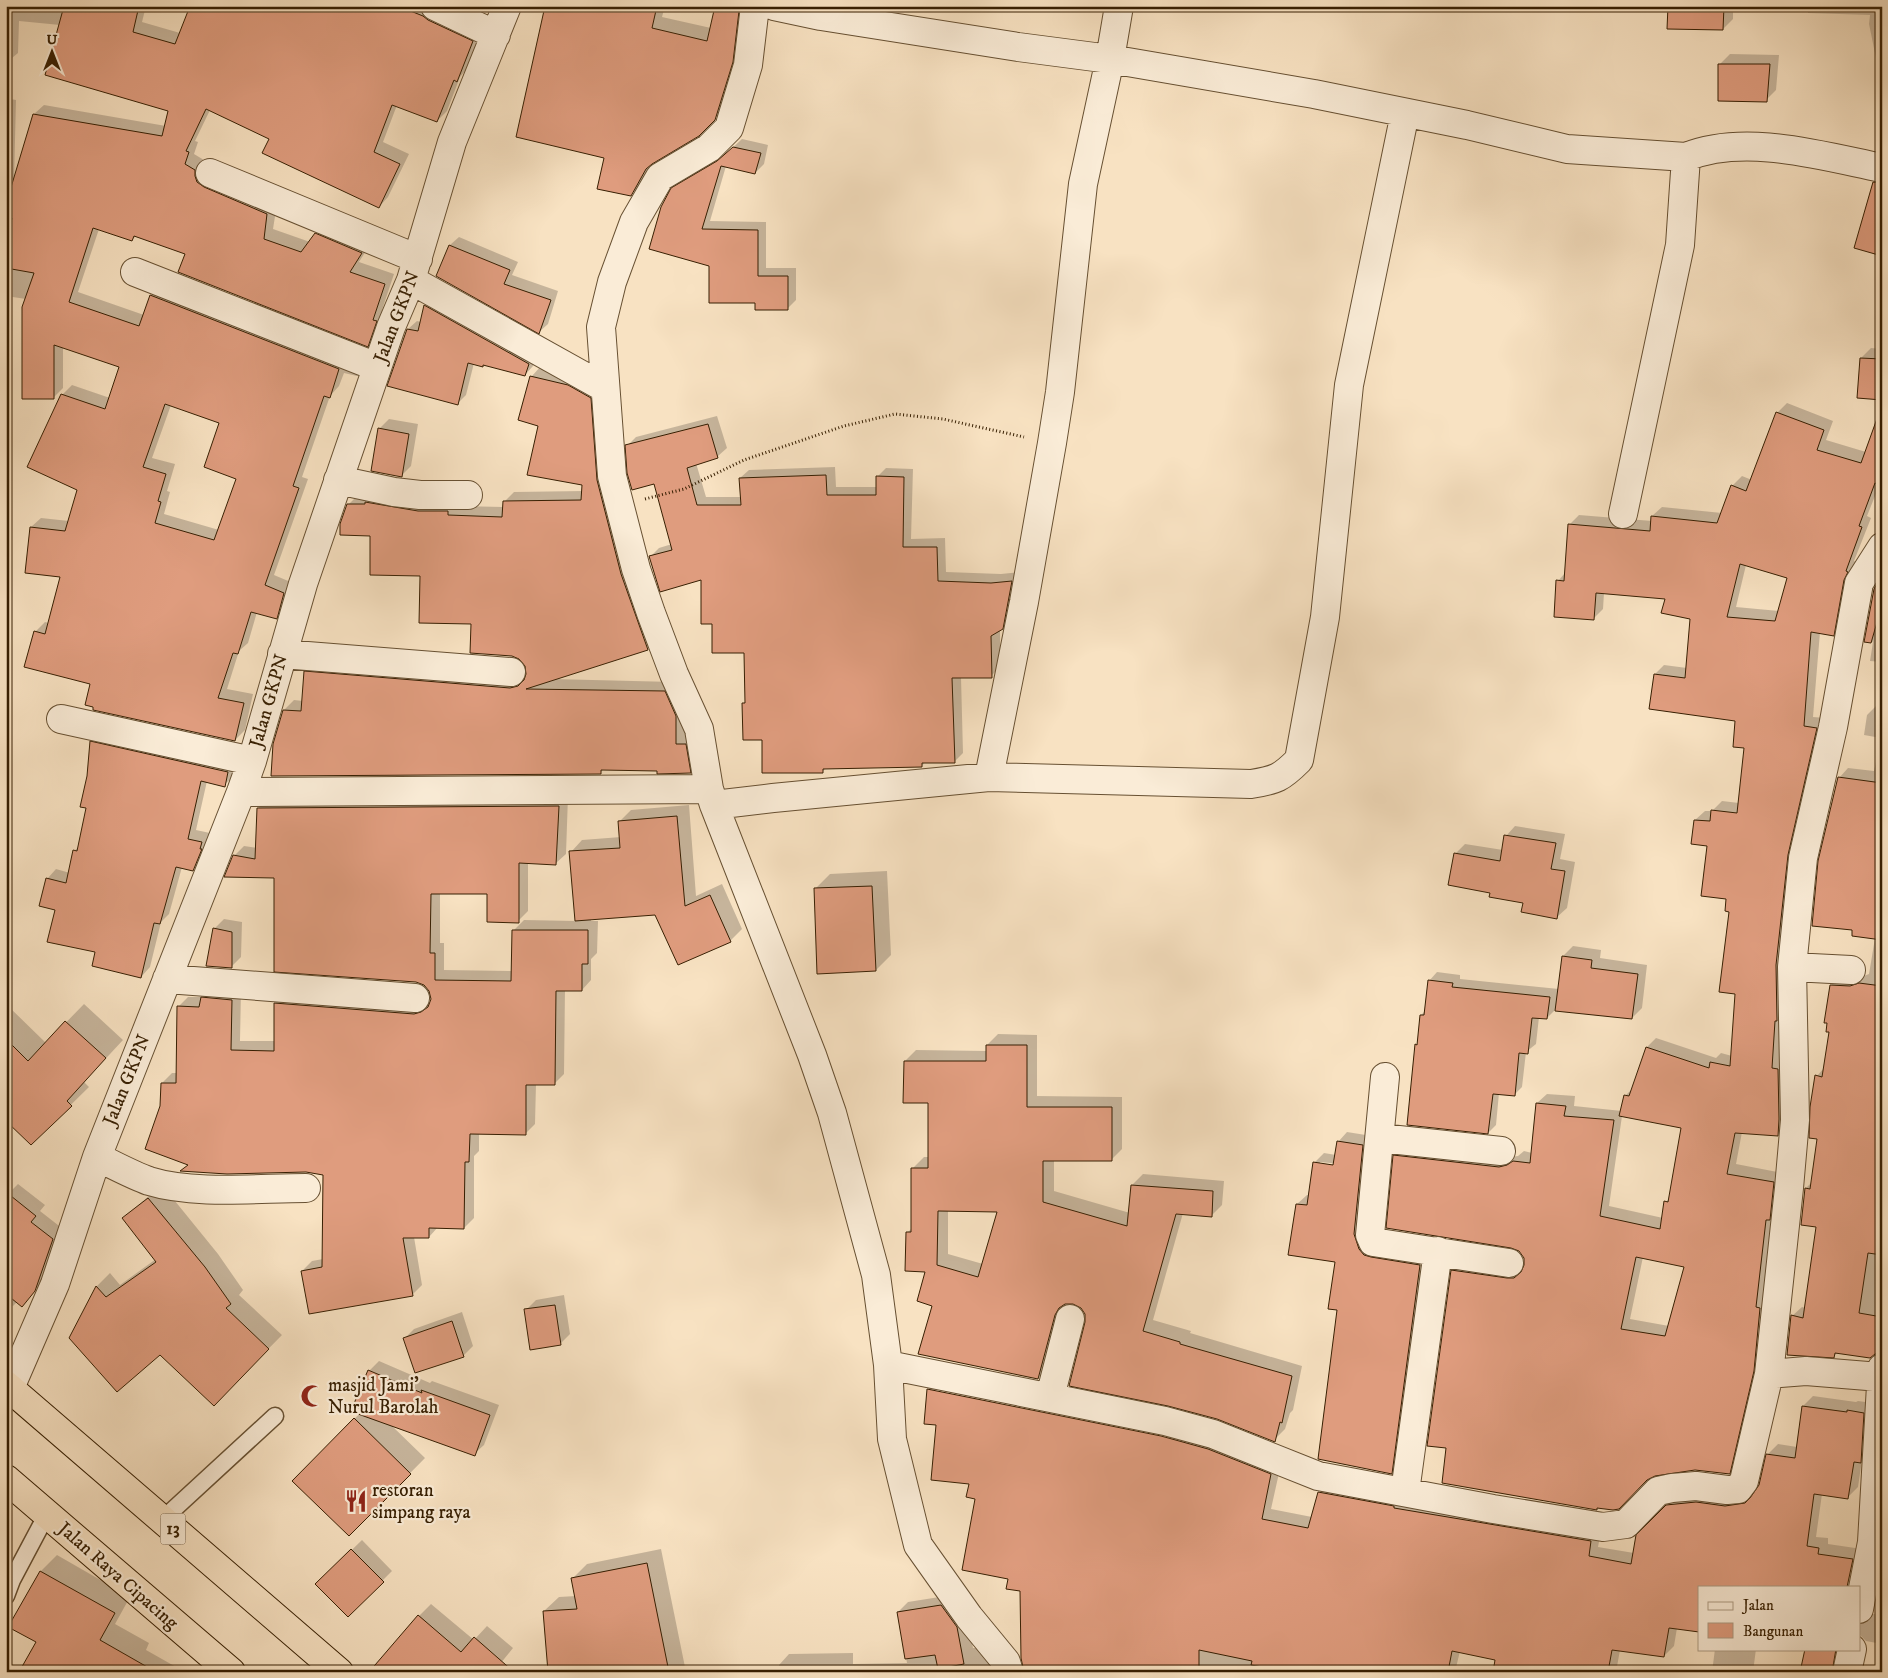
<svg xmlns="http://www.w3.org/2000/svg" width="1888" height="1678" font-family="'IM FELL DW Pica',serif">
<rect width="100%" height="100%" fill="#f8e2c2"/>
<filter id="stains"><feTurbulence type="fractalNoise" baseFrequency=".004" numOctaves="4"/><feColorMatrix values="0 0 0 0 .2 0 0 0 0 .09 0 0 0 0 .02 0 0 0 .5 -.17"/></filter>
<radialGradient id="worn" r=".72"><stop offset=".6" stop-color="#630" stop-opacity="0"/><stop offset="1" stop-color="#630" stop-opacity=".3"/></radialGradient>
<path fill="#0003" fill-rule="evenodd" d="M6,6H146L142,22L180,33L191,6H433L482,31L466,70L460,77L447,111L437,121L397,105L383,142L409,154L388,197L379,207L271,138L210,110L195,141L198,142L194,154L204,160V165L277,204L273,229L310,242L326,224L371,243L359,262L394,274L382,310L386,311L377,335L367,345L187,253L136,236L132,240L99,229L78,292L144,315L151,295L161,285L348,359L345,370L353,361L367,366L357,376L344,373L339,386L330,396L302,477L308,479L274,575L293,583L286,608L276,618L257,612L248,643L239,651L227,689L253,694L245,730L235,740L91,683L35,632L45,622L49,623L61,576L31,527L41,518L69,521L79,490L62,395L72,385L110,398L121,366L63,347V388L53,398L26,299L6,296V98L16,100L14,180L34,114L44,105L166,126L169,111L60,25L19,21L18,53L6,63ZM171,405L221,422L238,478L219,530L164,514L170,492L167,491L175,464L152,458Z
M547,6H665L662,17L711,28L716,6H722V9L744,14L745,11L722,6H748L726,107L699,135L655,160L642,184L630,195L605,157Z
M1669,6H1733V19L1723,29Z
M1771,6H1882V62L1877,63L1869,24L1870,15L1808,13V10L1770,8Z
M1730,54L1779,55L1776,90L1766,100L1720,64Z
M742,139L768,145L764,164L755,173L726,166L710,221L766,222V268H796V300L787,309L757,301L710,265L672,189L681,180L727,153Z
M1882,139V151L1880,150Z
M459,237L518,262L512,275L558,291L548,324L539,332L437,275L450,245Z
M434,298L537,355L533,366L525,375L484,364L474,363L466,395L458,403L408,329L417,321L421,322L425,306Z
M1871,348L1882,349V399L1861,358Z
M541,366L600,388L657,639L647,648L552,679L674,682L685,706V735H695L700,762L690,772L604,769L600,773L284,710L294,700L303,701L305,672L315,662L521,678L527,677L526,665L520,658L472,622L421,574L372,535L348,505L358,495L458,506L504,507V502L514,492L583,491L584,484L540,425L520,420L532,376Z
M1787,403L1833,421L1826,440L1866,452L1881,481L1867,516L1871,518L1854,561L1856,562L1843,625L1833,635L1820,632L1813,717L1826,718L1787,1125L1777,1135L1742,1132L1736,1164L1783,1173L1769,1298L1739,1463L1729,1473L1448,1447L1452,1270L1462,1261L1517,1269H1524L1525,1257L1520,1250L1394,1156L1404,1146L1510,1157L1518,1156L1524,1151L1532,1153L1537,1103L1547,1094L1575,1096L1574,1106L1622,1111L1625,1096L1633,1088L1647,1047L1656,1038L1716,1058L1721,1053L1732,1056L1736,993L1730,910L1727,898L1708,845L1695,820L1705,811H1712L1722,801L1739,803L1745,747L1737,719L1655,674L1664,665L1687,668L1691,618L1666,597L1604,593L1603,609L1593,619L1558,581L1565,573L1569,525L1579,515L1652,521V516L1662,507L1722,513L1732,486L1742,476L1752,480L1777,413ZM1746,565L1788,577L1779,611L1736,607ZM1622,1116L1683,1127L1670,1198L1666,1202L1663,1218L1609,1206ZM1643,1257L1686,1266L1669,1326L1630,1319Z
M717,416L727,448L718,456L696,463L706,497H742L740,478L749,470L835,467L836,487H877V477L886,468L913,469L911,539L945,538L946,572L1001,574L1020,572L1011,619L1000,629V667L991,676L961,677L963,753L954,762H925L922,766L826,768L822,772L763,739L743,704L746,701L745,651L713,623L702,579L650,557L659,548L672,544L655,483L627,446L636,437Z
M389,419L418,424L411,466L401,476L379,429Z
M1882,580V662L1870,661L1873,642L1866,641Z
M1877,705L1882,706V1351L1838,1352L1834,1356L1792,1316L1802,1307L1806,1308L1818,1226L1806,1188L1812,1182L1819,1138L1817,1076L1824,1068L1830,1031L1831,985L1841,976L1861,977L1869,974L1875,938L1839,778L1848,768L1874,771L1881,738L1864,735L1867,715Z
M101,733L237,763L234,776L224,785L207,781L196,830L210,833L202,860L193,870L182,867L169,914L161,922L150,967L141,977L56,909L47,879L56,869L70,873L74,851L80,846L88,807L91,742Z
M568,796L566,854L556,863L528,862V911L518,921L488,893H440V943H444V970L513,971L514,930L524,920L576,921L571,852L582,840L621,837L619,822L631,810L689,805L696,896L722,884L742,929L731,940L678,964L656,914L591,919V921H598L597,953L591,959V980L582,990H565L564,1074L554,1084H536L535,1124L525,1134L479,1133V1151L474,1156V1218L464,1228L438,1227L429,1237H414L422,1285L412,1295L302,1271L312,1261L323,1259L324,1174L306,1171L189,1164L162,1106V1083L172,1073H177L178,1007L188,997H202L212,988L241,990L240,1041H275V1003L285,993L425,1004L431,1003L432,1000L430,990L424,984L275,877L234,856L244,846L257,848L258,808L268,798Z
M1515,826L1565,834L1560,859L1575,862L1567,908L1557,917L1524,902L1491,892L1455,854L1465,844L1503,850L1506,836Z
M887,871L891,955L876,970L815,889L830,874Z
M224,919L242,922L241,957L231,967L214,929Z
M1573,946L1601,950L1600,958L1647,965L1642,1008L1632,1018L1555,1010L1547,1018L1539,1017L1536,1044L1526,1052L1522,1087L1514,1095L1499,1093L1496,1125L1488,1133L1416,1045L1418,1043L1421,1015L1426,1010L1429,981L1437,972L1460,975V979L1559,989L1563,956Z
M6,1004L46,1043L84,1004L123,1040L84,1082L89,1087L31,1144L6,1119Z
M998,1034L1037,1035V1096L1122,1097V1149L1111,1160L1054,1159V1191L1130,1213L1132,1185L1143,1174L1224,1181L1222,1205L1211,1216L1183,1213L1153,1320L1191,1331L1190,1333L1302,1366L1293,1410L1290,1413L1285,1429L1274,1440L1086,1323V1314L1082,1307L1074,1303H1066L1049,1367L1038,1378L934,1305L927,1271L907,1233L912,1228L913,1168L924,1157H930V1102L905,1061L916,1050L987,1051V1045ZM948,1210L998,1211L983,1264L948,1254Z
M1347,1132L1372,1136L1363,1223L1429,1256L1401,1463L1391,1473L1338,1309L1336,1261L1297,1204L1307,1195H1310L1314,1163L1324,1153L1336,1155L1338,1142ZM1320,1162L1340,1164L1339,1167L1320,1164Z
M18,1184L45,1205L40,1211L63,1229L44,1280L22,1305L17,1302L13,1306L6,1301V1196Z
M162,1185L218,1254L243,1290L239,1295L282,1335L227,1391L160,1353L71,1338L97,1286L110,1273L120,1285L156,1259L123,1218Z
M564,1295L570,1334L560,1344L526,1310L536,1300Z
M462,1312L473,1346L463,1356L404,1339L414,1329Z
M379,1361L430,1383L432,1381L499,1405L484,1445L474,1454L390,1424L425,1458L349,1535L294,1481L364,1409L369,1371Z
M938,1379L1172,1426L1281,1464L1271,1509L1312,1517L1319,1493L1330,1482L1601,1531L1598,1547L1634,1553L1638,1536L1677,1496H1736L1755,1493L1760,1485L1768,1454L1778,1444L1797,1447L1803,1406L1813,1396L1856,1402L1858,1401L1873,1403L1871,1452L1862,1460L1858,1487L1848,1497L1822,1494L1816,1537L1828,1538V1544L1862,1549L1855,1587H1699V1631L1677,1628L1674,1646L1664,1656L1620,1650L1616,1672H1494L1496,1659L1460,1651L1455,1672H1025L1021,1590L1009,1578L971,1483L937,1424L928,1389ZM935,1389L1168,1436L1167,1439L935,1392Z
M362,1540L392,1571L348,1615L317,1584Z
M661,1549L686,1672H549L544,1611L559,1597L576,1596L573,1578L587,1564Z
M57,1555L130,1597L115,1624L149,1643L146,1650L185,1672H21L38,1642L10,1626L41,1571Z
M1882,1580V1644L1866,1641L1859,1634V1611L1866,1614H1875Z
M952,1595L967,1617L973,1648H992L1007,1672H779V1665L789,1654L853,1653V1664L907,1663L898,1612L908,1602Z
M431,1604L474,1640L487,1626L513,1648L500,1664L381,1672L419,1616Z
M1715,1649H1756L1753,1672H1712Z
M1807,1649H1843L1845,1672H1801Z"/>
<path fill="#df9c7e" stroke="#371f02" fill-rule="evenodd" d="M64,6H139L133,32L175,44L190,6H398L423,16L428,20L473,41L457,82L454,80L437,122L392,105L374,152L400,164L379,208L262,153L269,139L206,109L186,151L189,152L185,164L195,170V176L197,182L204,187L267,214L264,239L301,252L315,233L362,253L350,272L385,284L373,320L377,321L368,347L178,272L185,254L134,236L132,241L93,228L69,302L139,326L150,295L339,369L330,398L324,396L293,486L299,488L265,585L284,593L277,619L251,612L238,654L233,653L218,698L244,703L235,741L93,710V707L85,705L90,684L24,667L34,631L45,634L60,577L25,573L30,527L65,531L77,490L27,467L61,394L105,409L119,367L54,345V399H22V307L34,273L6,268V248L12,218L6,217V204L33,114L162,136L168,111L45,75ZM165,404L219,423L204,467L236,479L214,540L155,523L161,502L158,501L166,474L143,467Z
M545,6H657L652,28L707,41L715,6L739,11L733,62L715,120L699,136L652,164L646,169L631,196L597,189L604,158L516,137Z
M1668,6H1724L1723,30L1667,29Z
M1718,64H1770L1767,102L1718,101Z
M733,147L761,153L755,174L721,166L702,229L758,230V276H788V310H755V303H709V266L649,249L661,207L671,188L717,161Z
M1873,182L1882,183V256L1854,248Z
M449,245L510,270L504,284L551,300L539,334L436,276Z
M424,305L529,364L525,376L483,365V367L468,363L458,405L387,386L407,329L418,331Z
M1860,358L1882,359V400L1857,398Z
M530,376L568,385L591,398L597,480L621,574L648,650L526,689L665,691L676,716V744H686L691,773L657,774V771L601,770V774L271,776L273,744L283,710L301,711L304,671L510,688L518,686L524,680L526,674L525,666L519,659L512,656L470,653L471,624L419,623L420,576L370,575V536L340,535V524L347,504H365V502L418,511H448V515L502,517L503,501L581,500L582,485L527,475L538,426L518,420Z
M1776,412L1824,430L1817,450L1861,463L1879,413H1882V486L1875,483L1859,526L1862,527L1846,571L1848,572L1844,580L1834,636L1811,632L1804,726L1817,728L1788,855L1776,965L1777,1021H1775L1772,1068L1778,1069L1779,1119L1778,1136L1735,1133L1727,1174L1774,1182L1770,1220H1766L1756,1307L1760,1308L1754,1371L1730,1474L1695,1470L1655,1476L1647,1480L1619,1509L1613,1510L1597,1508V1510L1442,1483L1446,1448L1427,1446L1451,1270L1507,1278H1514L1521,1272L1524,1265V1258L1519,1251L1511,1248L1386,1228L1393,1155L1499,1167L1507,1165L1513,1161L1530,1163L1536,1103L1566,1106L1564,1116L1614,1120L1600,1216L1660,1229L1664,1201L1668,1202L1681,1128L1619,1116L1624,1095L1629,1096L1646,1047L1709,1068L1710,1062L1730,1066L1735,994L1719,992L1729,912L1725,911L1726,899L1701,896L1707,846L1691,844L1694,820L1710,821L1711,810L1737,813L1744,748L1733,747L1735,721L1649,709L1654,674L1685,678L1690,619L1661,613L1665,599L1596,593L1594,620L1554,617L1556,580L1564,581L1568,524L1650,531L1651,516L1717,523L1731,485L1746,491ZM1740,564L1787,578L1775,621L1727,617ZM1636,1257L1684,1267L1665,1336L1621,1329Z
M708,424L718,458L687,468L697,505H741L739,478L826,475L827,495H876V476L904,477L903,547H937L938,581L991,583L1012,581L1003,629L991,636L992,678H952L955,763H922V767L823,769V773H762V740H743L742,703H745L744,653H712V624H701V580L660,592L649,556L672,550L654,484L632,490L627,473L625,445Z
M378,428L409,434L402,477L371,471Z
M1879,580L1882,581V605L1871,643L1864,642L1874,589Z
M90,741L228,772L225,787L201,781L188,839L202,842L200,849H202L193,871L176,867L160,924L154,923L141,978L92,966L95,952L47,942L55,910L39,906L46,878L66,883L73,850L77,851L86,808L80,807L87,776Z
M1838,777L1882,783V940L1852,936V930L1812,926L1818,861Z
M559,806L556,865L519,863V923L487,922V894H431L430,953H435V980L511,981L512,930H588V964H582V991H556L555,1085H526V1135L470,1134L469,1162H465L464,1229L429,1228V1238H403L413,1296L309,1314L301,1271L322,1267L323,1175L306,1172L227,1174L180,1171L188,1165L145,1149L160,1106L161,1083H176L177,1006L199,1007L201,997L232,1000L231,1050L274,1051V1003L414,1014L421,1012L428,1007L431,999L429,991L424,985L416,982L274,972V878L224,877L233,855L255,859L257,808Z
M677,816L685,906L710,895L731,942L678,965L655,915L575,921L569,851L620,848L618,821Z
M1504,835L1556,843L1551,869L1565,871L1557,919L1521,912L1523,903L1489,897L1490,893L1448,885L1454,853L1500,861Z
M872,886L876,971L817,974L814,888Z
M213,928L232,932V968L206,966Z
M1562,956L1592,960L1591,968L1638,974L1632,1019L1555,1011Z
M1428,980L1453,983L1452,987L1550,997L1547,1019L1532,1018L1528,1054L1519,1053L1515,1096L1493,1094L1488,1134L1407,1125L1415,1044L1417,1045L1420,1015H1424Z
M1859,983L1882,986V1255L1868,1253L1859,1313L1882,1317V1353L1875,1354L1870,1358L1835,1353L1834,1358L1787,1355L1791,1315L1803,1318L1816,1227L1801,1225L1805,1188L1810,1189L1817,1139L1809,1138L1810,1107L1815,1075L1822,1077L1829,1032H1826L1827,1023H1824L1830,985L1850,986Z
M65,1021L106,1058L67,1101L72,1106L31,1145L6,1121V1039L28,1061Z
M986,1045H1027V1107H1112V1161H1043V1202L1127,1226L1131,1185L1213,1191L1212,1217L1176,1214L1143,1331L1180,1342V1344L1292,1376L1282,1423L1280,1422L1275,1442L1217,1419L1168,1406L1069,1386L1085,1322V1314L1081,1308L1073,1304H1065L1059,1308L1055,1315L1038,1379L918,1354L932,1306L917,1301L925,1272L905,1271L906,1232H911V1168H928V1103H903L904,1061H986ZM938,1211L997,1212L978,1277L937,1265Z
M1337,1141L1363,1145L1354,1234L1359,1249L1364,1255L1371,1257L1420,1265L1392,1474L1318,1459L1337,1310L1328,1309L1335,1262L1288,1255L1296,1204L1307,1205L1313,1162L1333,1165Z
M6,1192L36,1216L31,1222L53,1239L35,1291L22,1307L6,1294Z
M148,1198L205,1267L231,1304L226,1308L269,1349L214,1406L160,1355L117,1392L69,1338L96,1286L106,1297L156,1262L122,1218Z
M555,1305L561,1345L530,1350L524,1309Z
M452,1321L464,1357L415,1373L403,1338Z
M368,1370L422,1393L421,1390L490,1415L475,1456L358,1414L362,1410L353,1406Z
M927,1389L1161,1436L1208,1449L1271,1474L1262,1519L1308,1528L1318,1492L1394,1506V1508L1591,1541L1589,1556L1631,1564L1636,1535L1666,1505L1696,1502L1725,1506L1745,1503L1750,1498L1759,1485L1766,1454L1795,1458L1802,1406L1847,1412V1410L1864,1413L1861,1463L1854,1462L1848,1499L1814,1494L1807,1546L1819,1548L1818,1554L1853,1559L1847,1587H1699V1632L1669,1628L1664,1657L1612,1650L1608,1672H1493L1495,1660L1452,1651L1448,1672H1292L1251,1665L1252,1661L1199,1650V1672H1024L1021,1658L1020,1591L1006,1589L1008,1579L962,1570L975,1499L966,1497L969,1484L931,1480L936,1425L924,1424Z
M354,1418L411,1474L349,1536L292,1481Z
M351,1549L384,1582L348,1617L315,1584Z
M647,1563L669,1672H548L543,1611L577,1609L571,1578Z
M40,1571L115,1613L100,1640L156,1672H19L36,1642L8,1627Z
M941,1605L957,1627L964,1664L938,1669L935,1655L905,1659L897,1612Z
M418,1615L461,1652L474,1637L514,1672H369Z
M1805,1649H1836L1832,1672H1800Z"/>
<g fill="none" stroke-linecap="round" stroke-linejoin="round">
<defs>
<path id="lane" d="M162,1520L275,1416
M6,1596L12,1580L47,1514"/>
<path id="street" d="M435,6L496,35
M755,6L748,65L729,128L709,148L660,177L634,222L612,282L601,327L612,476L636,569L651,613L674,674L699,729L709,789L714,805L812,1055L832,1113L876,1275L888,1365L1165,1421L1213,1434L1318,1476L1493,1509L1603,1527L1626,1524L1658,1491L1672,1488L1696,1486L1727,1490L1738,1489L1744,1481L1769,1374L1789,1188L1795,1120L1792,967L1803,858L1833,727L1859,583L1882,547
M774,6L821,16L1018,47L1110,59L1314,94L1467,125L1567,149L1686,157C1745,133 1822,156 1882,168
M210,173L418,259
M135,272L377,367
M411,280L605,388
M338,480L394,492L420,495H468
M1623,514L1680,245L1686,157
M282,654L511,672
M61,719L252,761
M989,777L1024,602L1052,443L1060,392L1083,184L1110,59L1119,6
M241,792L709,789
M714,805L773,798L989,777L1251,784C1276,780 1281,778 1299,760L1325,617L1349,385L1405,113
M1792,967L1851,970
M167,979L415,998
M1385,1077L1370,1235L1373,1242L1509,1263
M1380,1138L1501,1151
M97,1157C114,1165 132,1175 149,1181C194,1195 259,1188 306,1188
M888,1365L892,1439L918,1545L969,1617L1006,1662L1009,1672
M1769,1374L1806,1371L1880,1377
M10,1388L55,1284L97,1157L241,792L252,761L303,584L391,327L411,280L452,142L507,6
M1050,1397L1070,1319
M1405,1492L1438,1251
M1859,1609L1872,1542L1882,1368
M1847,1672L1852,1649"/>
<path id="highway" d="M6,1385L339,1672
M6,1479L231,1672"/>
</defs>
<use href="#lane" stroke="#675032" stroke-width="19"/>
<use href="#street" stroke="#675032" stroke-width="30"/>
<use href="#highway" stroke="#371f02" stroke-width="30"/>
<path stroke="#371f02" stroke-width="3" stroke-dasharray="1 2.5" stroke-linecap="butt" d="M645,499L684,489L744,460L844,426L895,414L943,419L1024,437"/>
<use href="#lane" stroke="#faecd7" stroke-width="16"/>
<use href="#street" stroke="#faecd7" stroke-width="28"/>
<use href="#highway" stroke="#f8e2c2" stroke-width="28"/>
</g>
<defs>
<symbol id="mosque-bare" viewBox="-9 -9 18 18"><path d="M3.5-4.9A6 6 0 1 0 3.5 4.9A5 5 0 1 1 3.5-4.9Z" fill="#8f2418" stroke="#faecd7" stroke-width="2.5" paint-order="stroke"/></symbol>
<symbol id="restaurant-bare" viewBox="-9 -9 18 18"><path d="M-5-6h1v4h1v-4h1v4h1v-4h1v5L-1.5 .5V6h-2V.5L-5-1ZM5-6V6H3V1.5H1.5Q1.5-4 5-6Z" fill="#8f2418" stroke="#faecd7" stroke-width="2.5" paint-order="stroke"/></symbol>
</defs>
<g fill-rule="evenodd">
<use href="#mosque-bare" x="296" y="1380" width="32" height="32"/>
<use href="#restaurant-bare" x="340" y="1485" width="32" height="32"/>
</g>
<g text-anchor="middle" dominant-baseline="central" stroke-width="4.5" stroke-linejoin="round" paint-order="stroke">
<rect fill="#faecd7" stroke="#725c42" stroke-width="1" x="160.5" y="1513.5" width="25" height="31" rx="4"/>
<g font-size="18" font-weight="bold" fill="#371f02">
<text x="173" y="1529">13</text>
</g>
<g font-size="19" fill="#371f02" stroke="#faecd7">
<text transform="translate(397 317) rotate(-69)">Jalan GKPN</text>
<text transform="translate(269 701) rotate(-74)">Jalan GKPN</text>
<text transform="translate(127 1080) rotate(-68)">Jalan GKPN</text>
<text transform="translate(118 1576) rotate(41)">Jalan Raya Cipacing</text>
</g>
<g font-size="19" fill="#371f02" stroke="#faecd7" text-anchor="start">
<text x="328" y="1385">masjid Jami'<tspan x="328" dy="22">Nurul Barolah</tspan></text>
<text x="372" y="1490">restoran<tspan x="372" dy="22">simpang raya</tspan></text>
</g>
</g>
<rect width="1888" height="1678" fill="none" stroke="#f8e2c2" stroke-width="25"/>
<rect x="8" y="8" width="1873" height="1663" fill="none" stroke="#371f02" stroke-width="2.5"/>
<rect x="12" y="12" width="1863" height="1653" fill="none" stroke="#371f02"/>
<rect x="1698" y="1586" width="162" height="65" fill="#faecd7" stroke="#ac9a82"/>
<rect x="1708" y="1602" width="25" height="8" fill="#faecd7" stroke="#ac9a82"/>
<text x="1743" y="1610" font-size="15" fill="#371f02">Jalan</text>
<rect x="1708" y="1623" width="25" height="15" fill="#df9c7e" stroke="#ac9a82"/>
<text x="1743" y="1636" font-size="15" fill="#371f02">Bangunan</text>
<g transform="translate(52 52)" stroke="#faecd7" stroke-width="4" paint-order="stroke">
<path d="M0-4L9 19L0 12L-9 19Z" fill="#371f02"/>
<text y="-8" font-size="14" font-weight="bold" text-anchor="middle" fill="#371f02">U</text>
</g>
<rect width="100%" height="100%" filter="url(#stains)"/>
<rect width="100%" height="100%" fill="url(#worn)"/>
</svg>
